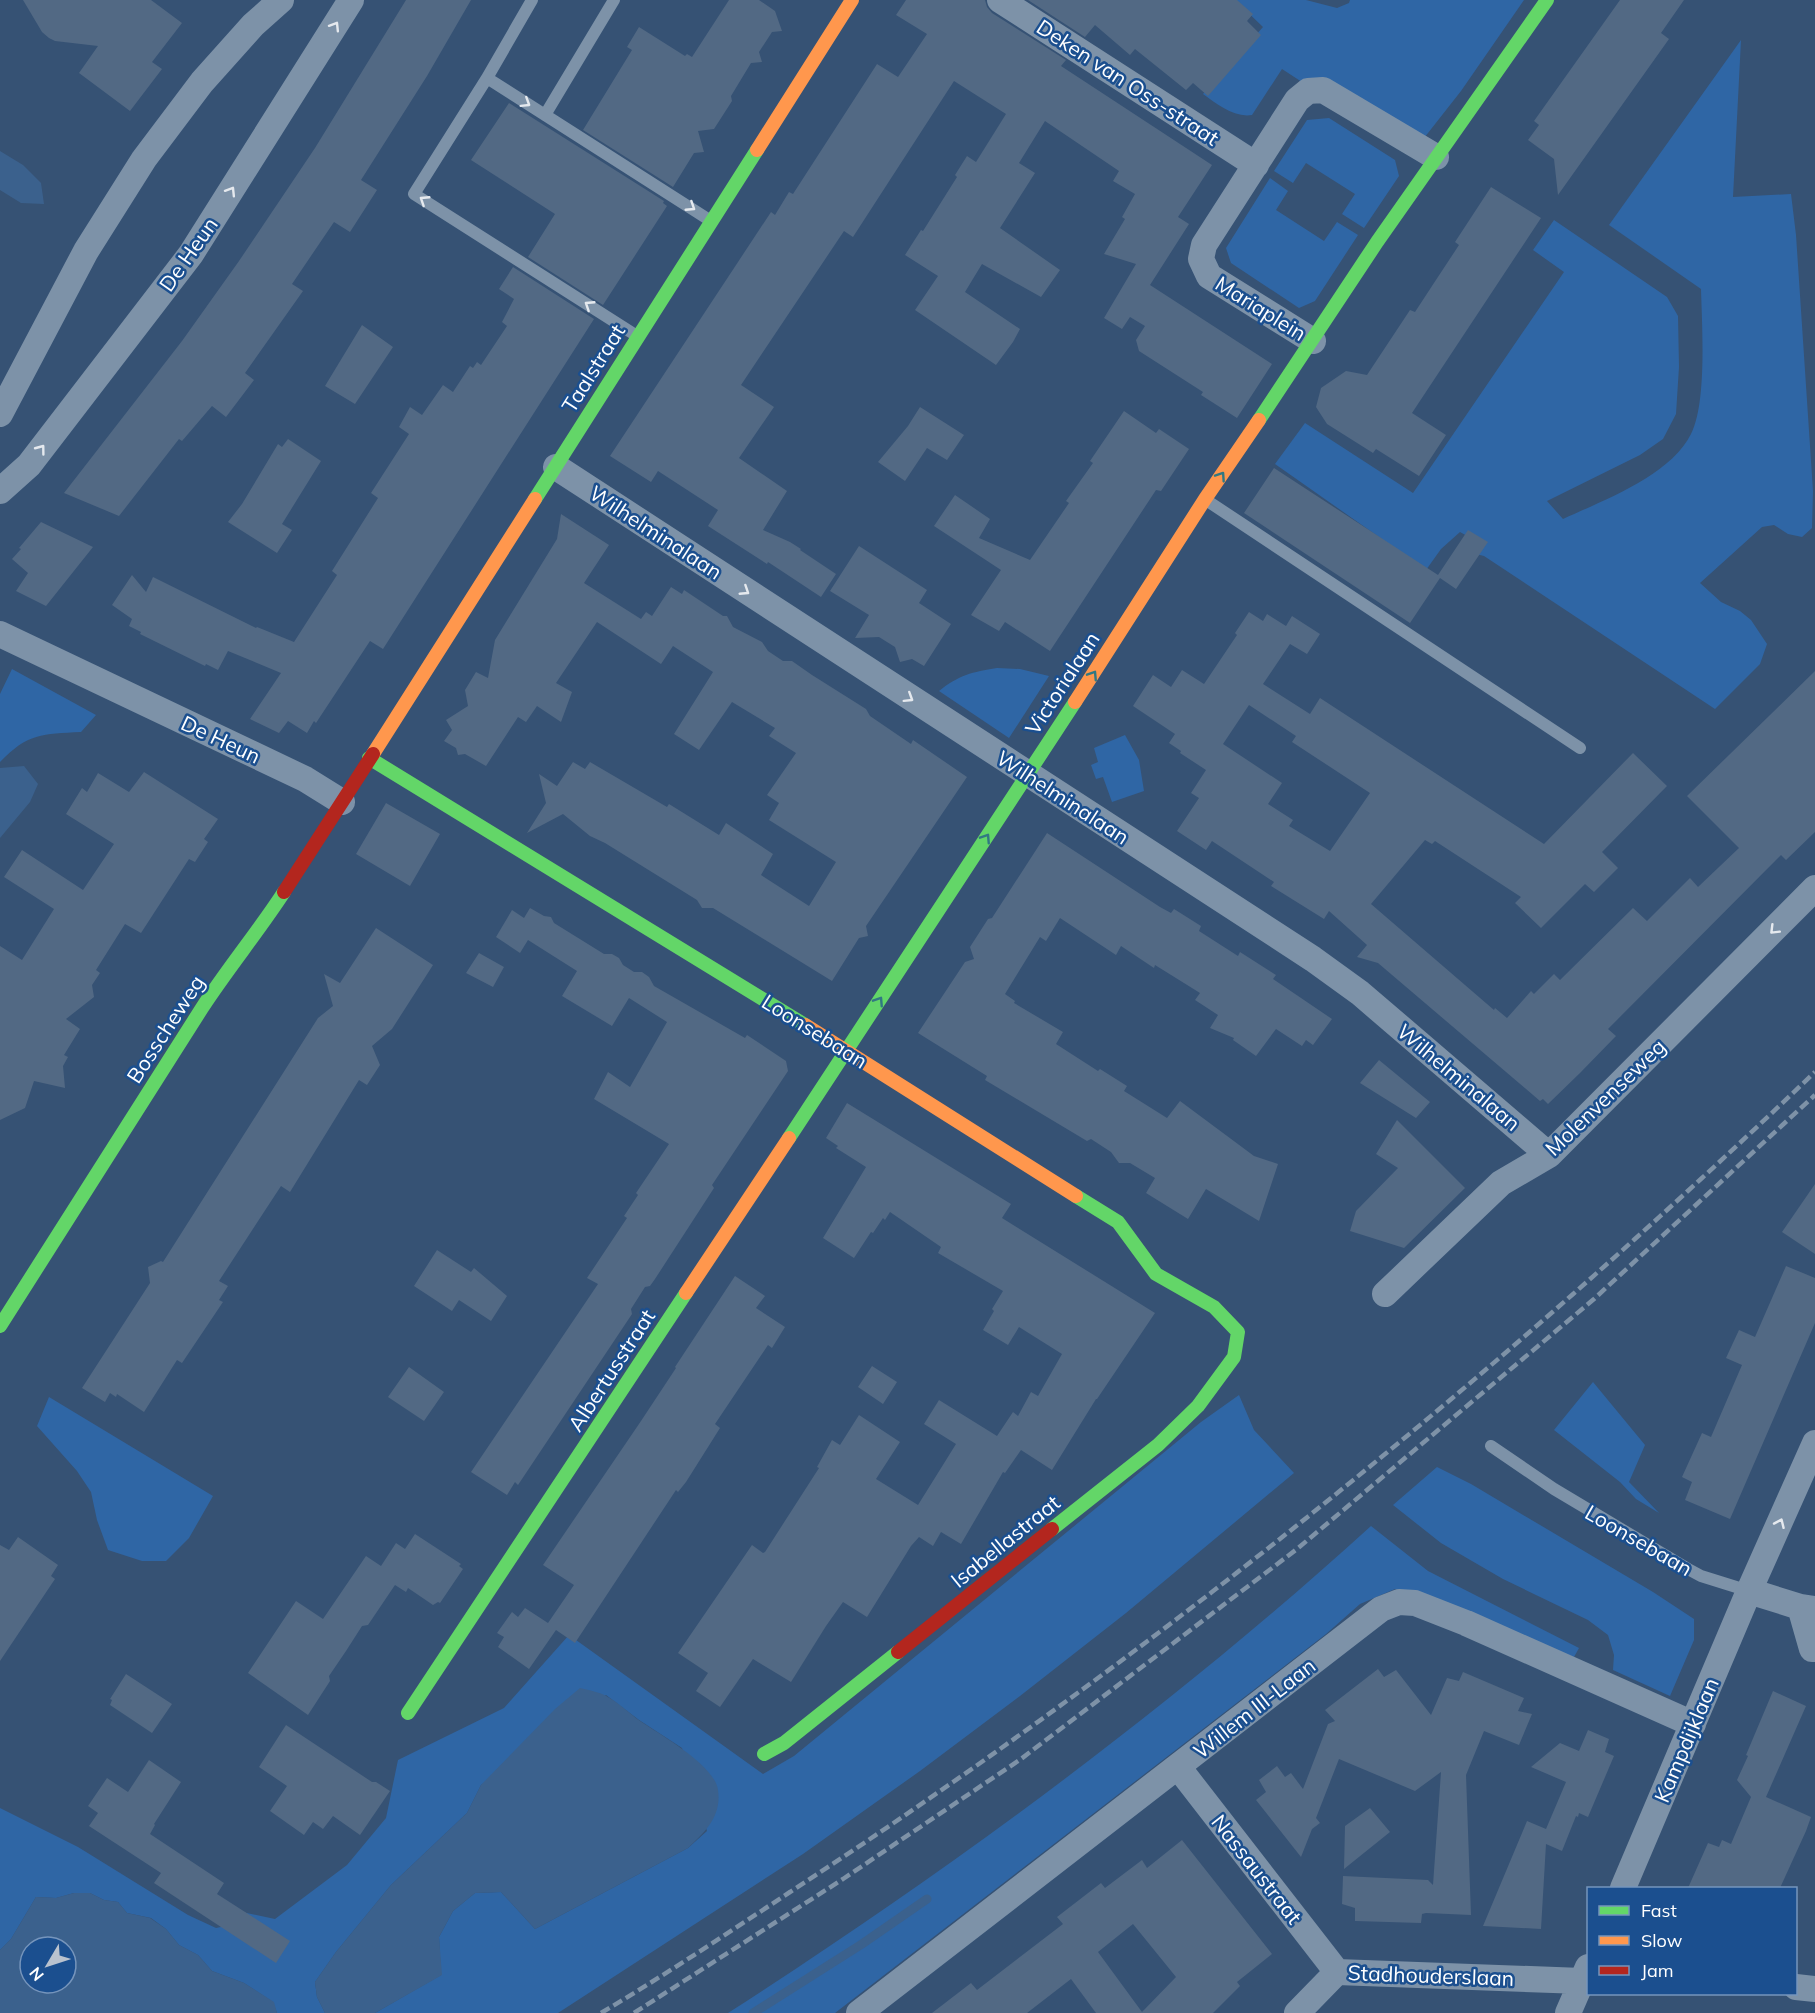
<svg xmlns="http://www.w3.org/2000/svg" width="1815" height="2013" font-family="Mulish,sans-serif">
<rect width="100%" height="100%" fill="#365274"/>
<path fill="#2f66a5" d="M1235,0H1306L1337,8L1349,3L1350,0H1524L1461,91L1417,147L1403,148L1282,69L1252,115C1234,118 1217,104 1203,94L1263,27Z
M1741,40L1733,197L1791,194L1796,235L1813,491L1812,528L1802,537L1788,534L1774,525L1762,527L1700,583L1721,602L1740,611L1751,620L1767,644L1760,664L1715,709L1484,556L1476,554L1469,537L1460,532L1441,549L1426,570L1275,464L1305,423L1413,493L1564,272L1533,250L1554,220L1667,297L1678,316L1679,367L1676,414L1663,439L1640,455L1547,501L1563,519C1604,500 1670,476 1691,434C1707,403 1702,326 1701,289L1609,225Z
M1329,118L1395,160L1399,176L1364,228L1342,214L1355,194L1306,163L1293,183L1274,171L1307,120Z
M1270,178L1288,191L1276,210L1324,241L1337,222L1358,235L1315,301L1299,308L1231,263L1226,248Z
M997,668L1020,669L1049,676L1009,738L939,691C959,675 972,672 997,668Z
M12,669L96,715L81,732C42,734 28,733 0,762V694Z
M1125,735L1139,760L1144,791L1112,802L1103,777L1096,779L1091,765L1098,762L1094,748Z
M1593,1382L1645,1445L1629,1482L1659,1513L1636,1499L1620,1482L1554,1430Z
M1239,1395L1254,1430L1294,1473L1126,1613L1020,1696L920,1771L803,1854L558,2013H375L441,1975L439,1937L453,1911L475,1893L501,1892L535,1929L688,1848L707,1831L682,1748L639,1720L606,1695L481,1785L467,1813L391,1885L336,1952L315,1982L317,1997L325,2013H277L273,2002L244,1983L212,1971L198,1955L179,1945L166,1929L151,1918L127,1913L118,1902L104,1900L90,1893H74L56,1898L36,1897L11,1939L0,1950V1808L78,1847L188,1915L216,1928L231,1925L242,1912L275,1919L347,1865L386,1818L398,1760L504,1708L569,1635L763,1774L794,1756L1201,1422Z
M49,1397L213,1496L189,1538L166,1561H142L108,1550L97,1520L91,1492L77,1471L37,1426Z
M1437,1467L1471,1484L1653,1592L1694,1619V1640L1670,1696L1613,1670L1614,1655L1608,1635L1588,1620L1503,1579L1441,1543L1393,1505Z
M1371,1526L1428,1571L1579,1648L1574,1657L1395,1589L1360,1604L1326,1634L835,2013H728C953,1868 1172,1707 1371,1526Z"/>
<path fill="#3b618d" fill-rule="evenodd" d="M0,151L23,165L41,183L44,204L21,203L0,190Z
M24,766L38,784L30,802L0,838V768Z
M580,1688C588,1690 599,1692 606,1696C618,1702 629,1713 640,1721C659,1734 715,1765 718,1790C722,1816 705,1832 688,1848L535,1929L501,1892L475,1893L453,1911L439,1937L442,1975L375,2013H325L317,1997L315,1982L336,1952L391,1885L467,1813L481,1785L555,1709Z
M74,1893H90L104,1900L118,1902L127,1913L150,1918L166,1929L179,1945L198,1955L212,1971L244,1983L274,2002L277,2013H0V1950L11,1939L36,1897L56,1898ZM30,1947H66V1983H30Z"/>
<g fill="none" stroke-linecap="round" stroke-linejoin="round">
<path stroke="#3b618d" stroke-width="9" d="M753,2013L862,1944L927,1899"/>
</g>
<path fill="#526984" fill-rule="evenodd" d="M23,0H151L182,23L152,62L162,69L130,111L79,73L98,46L55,41L49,38L42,32Z
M406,0H471L427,76L361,180L377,190L350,232L334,222L292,284L303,291L245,373L254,380L226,417L212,406L182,441L179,439L119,516L64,493L182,341L239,261L315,148Z
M729,0H759L775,11L782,31L772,32L759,52L762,62L751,63L731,96L732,101L714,129L698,131L704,152L694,153L673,187L583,130L632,50L627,47L639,27L685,56L687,54L692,57Z
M906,0H985L987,7L992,13L1066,60L1061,66L1212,165L1178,217L1189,224L1150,285L1272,364L1237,418L1201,395L1203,392L1139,351L1136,340L1145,326L1130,317L1122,329L1104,318L1136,264L1104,254L1125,219L1122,217L1135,194L1113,181L1119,171L1045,121L1019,163L1035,173L1000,228L1060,270L1041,297L982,264L965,292L1020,329L1013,342L996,365L915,310L938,276L905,255L921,230L923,231L957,177L955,175L967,156L976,162L1006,114L954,81L853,237L844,231L741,385L774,407L739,458L787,491L763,530L790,542L801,549L800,550L836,574L821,597L768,562L767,564L708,526L718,510L658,471L651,482L610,456L771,212L775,215L789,192L793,194L877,64L898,77L927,34L896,15Z
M1028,0H1237L1253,14L1247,21L1261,35L1208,96L1193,83L1186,90L1135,49L1130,55L1095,25L1085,37Z
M1620,0H1684L1661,33L1669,39L1558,195L1554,159L1528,140L1539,125L1534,121Z
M509,103L664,201L663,203L667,206L603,305L528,257L555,214L471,160Z
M1491,187L1541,218L1412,413L1446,435L1419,476L1376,449L1373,453L1327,424L1316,407L1321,388L1346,371L1367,375L1410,310L1415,312L1432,286L1459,245L1455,242Z
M513,267L594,319L383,649L370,641L316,723L314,721L307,733L288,721L279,733L250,719L281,673L228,651L218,670L206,664L205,666L140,634L141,632L129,626L132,619L112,605L132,575L146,592L153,577L256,628L257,627L294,642L337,575L332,571L378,498L371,493L409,434L399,427L410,407L422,415L443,385L453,392L470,366L473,368L477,362L481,365L507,326L502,322L514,299L499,289Z
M362,325L393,347L355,404L325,386Z
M920,407L964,435L947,460L927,448L905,481L878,462L908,426Z
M1124,411L1156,433L1159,429L1189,449L1161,491L1156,490L1050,651L1005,622L999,631L971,615L1001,570L934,526L955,495L990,519L979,538L1030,560L1069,503L1066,501L1093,463L1090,461Z
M288,439L321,461L282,524L292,530L277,553L228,522L242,504L278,444L282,447Z
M1274,468L1438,575L1468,530L1488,542L1456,589L1440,578L1410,623L1244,513Z
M561,514L609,545L584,583L641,619L646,612L652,616L671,587L682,594L684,590L723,616H727L733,627L762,642L768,651L783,661H792L812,675L866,709L870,716L911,744L913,740L967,777L866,926L868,936L859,938L832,981L713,908H702L697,900L605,843L590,836L563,814L527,833L546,803L539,774L557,786L573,762L585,769L590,762L667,807L669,804L719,835L726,823L773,854L761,875L809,906L836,862L769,820L779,803L767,795L796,753L769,736L775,728L732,702L699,750L674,734L713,672L673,646L661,664L597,622L556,683L572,692L561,722L537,706L526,722L518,717L486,766L465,754L458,755L456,748L444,741L452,730L446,720L468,706L465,690L476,672L488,678L495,640L557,539Z
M41,522L93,547L46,606L16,591L28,573L12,559L21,549L19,548Z
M859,546L927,590L919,603L951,624L924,666L912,659L900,662L895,647L879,637L855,638L869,615L830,591Z
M1249,612L1263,621L1267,614L1286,626L1292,616L1320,634L1307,654L1290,644L1263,684L1310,714L1320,698L1544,844L1633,753L1667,786L1602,852L1618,868L1594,892L1585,884L1541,928L1515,903L1521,897L1435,841L1432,844L1425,840L1371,904L1494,1010L1495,1008L1507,1018L1531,991L1534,994L1554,974L1560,980L1633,908L1647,921L1690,878L1698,887L1739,848L1687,796L1815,671V832L1786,860L1781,855L1608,1029L1616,1036L1580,1073L1548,1104L1543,1099L1540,1101L1378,963L1357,957L1367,945L1329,911L1324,919L1271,886L1274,882L1212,841L1206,850L1177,831L1199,798L1191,793L1206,770L1180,753L1181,751L1169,743L1175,734L1133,706L1153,675L1171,687L1182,670L1204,684L1237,635L1235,633ZM1249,705L1296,736L1292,742L1370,793L1330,851L1289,826L1293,820L1268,804L1282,783L1223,744Z
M144,772L218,819L204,839L208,842L195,862L189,859L141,933L125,924L96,970L100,973L92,985L94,997L66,1019L80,1029L64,1055L68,1057L63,1066L65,1088L34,1081L25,1108L0,1120V946L22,960L54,909L4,877L22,850L83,890L114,844L66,814L82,788L87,792L98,773L129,792Z
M386,803L440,834L410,886L356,854Z
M1047,833L1160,907L1171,913L1174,909L1201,926L1199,931L1238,956L1240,952L1276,975L1273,979L1332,1019L1313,1045L1306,1040L1302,1046L1276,1029L1256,1056L1233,1040L1234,1038L1210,1028L1218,1015L1195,1000L1200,993L1155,965L1154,968L1121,946L1116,955L1060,918L1046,941L1040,937L1005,994L1015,1001L1014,1003L1063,1032L1056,1044L1098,1071L1100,1069L1127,1086L1124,1091L1167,1118L1180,1101L1254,1156L1278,1164L1259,1221L1206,1189L1188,1219L1146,1193L1155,1178L1130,1163H1119L1111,1152L1091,1139L1087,1141L985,1080L987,1076L918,1033L965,962L974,959L970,947L988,919L992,918Z
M530,908L544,916L551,917L554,923L604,954H612L619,958L623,965L634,972H642L649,977L654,986L745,1038L747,1035L786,1061L788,1071L712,1185L714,1188L655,1279L650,1286L645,1287L631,1309L632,1314L518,1485L515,1482L507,1495L471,1472L598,1284L587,1278L627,1218L624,1216L638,1195L636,1193L669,1144L594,1099L608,1072L630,1087L667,1022L629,998L612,1026L562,996L577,971L528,940L520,953L496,937L512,910L524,918Z
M376,928L433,965L392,1029L372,1046L380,1065L367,1085L359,1080L290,1192L281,1186L219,1281L228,1286L219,1300L223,1302L182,1363L177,1360L144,1412L117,1394L116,1397L110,1393L105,1402L82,1388L150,1283L148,1267L161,1261L163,1262L318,1018L333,1006L324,974L340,983Z
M479,953L504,967L493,987L466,973Z
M1379,1060L1430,1102L1416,1118L1360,1083Z
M847,1103L1011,1204L1002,1218L1155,1313L1097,1399H1096L1052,1470L1021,1450L1005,1473L1003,1472L961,1544L941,1532L933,1546L919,1537L911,1546L867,1617L843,1602L826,1626L791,1682L753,1659L720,1707L696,1691L708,1673L678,1653L752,1545L763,1553L765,1552L819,1468L817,1467L832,1440L840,1445L859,1415L900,1442L876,1479L918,1505L956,1444L924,1424L939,1400L997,1436L1013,1412L1018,1416L1031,1392L1038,1396L1062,1354L1019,1327L1008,1345L983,1330L994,1311L992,1309L1003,1291L938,1253L941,1247L890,1212L885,1220L883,1218L873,1233L871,1232L854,1258L823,1238L866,1167L836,1148L838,1146L826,1138Z
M1397,1120L1465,1188L1404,1248L1350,1231L1356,1211L1398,1168L1376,1154Z
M1815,1184V1254L1782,1232Z
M437,1250L471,1272L474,1268L507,1296L491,1321L459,1300L452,1311L414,1286Z
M1786,1266L1815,1278V1323L1730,1519L1685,1500L1692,1482L1682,1477L1702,1433L1711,1437L1742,1365L1726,1358L1739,1330L1755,1337Z
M735,1276L765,1296L756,1308L785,1327L772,1348L768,1345L715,1424L720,1428L686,1482L678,1492L676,1490L575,1643L556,1630L529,1669L498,1647L504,1637L497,1633L512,1612L518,1617L525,1608L548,1623L574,1585L543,1565L641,1421L676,1368L675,1367Z
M872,1366L897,1382L883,1404L858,1387Z
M409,1367L444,1392L424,1421L388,1397Z
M415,1534L461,1564L459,1566L463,1569L440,1603L438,1602L433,1605L408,1588L406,1592L395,1585L368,1625L362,1626L346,1651L329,1676L330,1681L308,1715L248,1673L296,1601L323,1619L366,1556L381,1566L396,1543L405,1549Z
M18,1537L58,1565L51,1576L55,1579L0,1661V1545L9,1550Z
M1378,1669L1384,1677L1396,1670L1431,1715L1447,1678L1459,1681L1463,1672L1524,1698L1518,1711L1532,1714L1519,1745L1484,1731L1466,1775L1471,1915L1426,1913L1422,1914L1421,1923L1355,1921V1908L1342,1904L1343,1876L1428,1880L1433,1885L1441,1772L1415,1791L1339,1759L1316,1818L1320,1823L1312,1829L1301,1857L1256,1800L1266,1792L1259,1780L1277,1766L1285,1777L1291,1773L1303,1789L1328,1724L1335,1721L1325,1710Z
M126,1674L172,1704L152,1733L110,1705L112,1700L110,1699Z
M1773,1691L1806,1706L1766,1797L1811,1817L1806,1831L1780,1888H1688L1708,1843L1719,1847L1722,1840L1731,1844L1751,1797L1737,1780L1748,1756L1746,1755Z
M286,1725L372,1782H376L390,1791L360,1835L333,1816L323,1829L313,1822L304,1835L270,1811L287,1786L259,1767Z
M1588,1730L1609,1739L1605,1752L1614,1756L1588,1817L1579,1813L1578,1817L1576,1816L1562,1851L1546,1844L1541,1929L1483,1926L1527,1821L1546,1829L1566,1782L1531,1767L1560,1743L1579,1751Z
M149,1760L181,1782L154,1824L155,1825L150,1834L224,1883L217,1894L290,1941L276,1963L154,1883L161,1873L89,1826L98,1813L88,1806L107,1778L128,1792Z
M1370,1808L1390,1832L1344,1869L1345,1826Z
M1182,1840L1272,1954L1237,1982L1240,1986L1213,2013H1096L1071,1979L1027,2013H932L971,1983L977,1990L1063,1924L1057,1917L1101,1883L1105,1888L1142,1860L1147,1868ZM1133,1924L1176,1977L1142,2012L1098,1952Z"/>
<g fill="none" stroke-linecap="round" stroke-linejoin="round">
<path stroke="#7d92a8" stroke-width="12" d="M487,78L532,0
M545,115L614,0
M637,336L414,194L487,78L711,221
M1206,500L1580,748
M1491,1446L1554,1489L1688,1569L1701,1576L1749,1591"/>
<path stroke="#7d92a8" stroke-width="26" d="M1000,0L1256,165
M1313,341L1209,276L1201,259L1204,245L1297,100L1308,91L1323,90L1436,157
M0,414L86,251L144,159L202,82L253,25L281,0
M556,467L1313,959L1360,993L1549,1155
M0,491L29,465L191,254L351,0
M0,634L305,779L342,802
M1385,1294L1501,1183L1549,1155L1815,888
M1749,1591L1800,1607L1815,1609
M1800,1607L1812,1649H1815
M1178,1767L1337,1972
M1623,1888L1749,1591L1815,1443
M1796,1987L1815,1989
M859,2013L1381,1609L1399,1602L1415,1603L1466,1623L1693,1724
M1297,2013L1337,1972L1582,1981
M1568,2013L1588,1967"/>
<path stroke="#63d668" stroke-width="14" d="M1259,420L1377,242L1547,0
M535,499L757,150
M369,758L805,1025
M789,1138L1075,702
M0,1326L202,1008C228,968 258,932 284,892
M1052,1529L1158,1445L1198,1406L1234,1357L1238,1332L1214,1307L1156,1274L1118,1222L1076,1196
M408,1713L686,1293
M764,1754L784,1743L898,1652"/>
<path stroke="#ff974d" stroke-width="14" d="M757,150L852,0
M1075,702L1205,499L1259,420
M373,754L535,499
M805,1025L1076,1196
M686,1293L789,1138"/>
<path stroke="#b3261e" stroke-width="14" d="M284,892L373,754
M898,1652L1052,1529"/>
<path stroke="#7e92a7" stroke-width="4.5" stroke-dasharray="10 4.5" stroke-linecap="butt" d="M601,2013C665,1975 728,1933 790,1892C1158,1652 1498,1375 1815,1072
M634,2013L843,1879L1021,1759L1297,1549L1594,1299L1815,1095"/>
</g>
<defs><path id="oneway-chevron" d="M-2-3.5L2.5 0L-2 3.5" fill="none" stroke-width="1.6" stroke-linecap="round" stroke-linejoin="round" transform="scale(1.5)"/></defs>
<g stroke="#e5e9ee">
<use href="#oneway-chevron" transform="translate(335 26) rotate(-58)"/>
<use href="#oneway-chevron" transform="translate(526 103) rotate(32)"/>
<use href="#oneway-chevron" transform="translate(231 191) rotate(-58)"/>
<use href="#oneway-chevron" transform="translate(424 200) rotate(-147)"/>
<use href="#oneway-chevron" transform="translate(691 207) rotate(33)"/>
<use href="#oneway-chevron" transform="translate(589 305) rotate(-147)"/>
<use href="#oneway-chevron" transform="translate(41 449) rotate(-53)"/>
<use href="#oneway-chevron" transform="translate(745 591) rotate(33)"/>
<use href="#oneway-chevron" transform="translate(909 698) rotate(32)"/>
<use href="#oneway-chevron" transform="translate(1774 930) rotate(135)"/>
<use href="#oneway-chevron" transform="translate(1780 1523) rotate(-66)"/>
</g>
<g stroke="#317883">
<use href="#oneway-chevron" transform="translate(1221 476) rotate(-56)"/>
<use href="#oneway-chevron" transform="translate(1093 675) rotate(-57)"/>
<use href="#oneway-chevron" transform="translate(986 838) rotate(-57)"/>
<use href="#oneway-chevron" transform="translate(879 1001) rotate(-57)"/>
</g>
<g text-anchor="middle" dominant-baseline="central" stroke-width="5" stroke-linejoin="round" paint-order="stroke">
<g font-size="21" fill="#fff" stroke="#1b4f8f">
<text transform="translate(1128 82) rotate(33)">Deken van Oss-straat</text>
<text transform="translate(188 254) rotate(-55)">De Heun</text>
<text transform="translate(1261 308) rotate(32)">Mariaplein</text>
<text transform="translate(593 368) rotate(-58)">Taalstraat</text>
<text transform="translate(656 532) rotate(33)">Wilhelminalaan</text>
<text transform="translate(1062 683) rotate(-57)">Victorialaan</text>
<text transform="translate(221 739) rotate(25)">De Heun</text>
<text transform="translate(1063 797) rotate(33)">Wilhelminalaan</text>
<text transform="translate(165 1029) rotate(-57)">Bosscheweg</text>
<text transform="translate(815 1031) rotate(32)">Loonsebaan</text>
<text transform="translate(1459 1077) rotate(40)">Wilhelminalaan</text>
<text transform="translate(1605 1097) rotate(-44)">Molenvenseweg</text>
<text transform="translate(611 1370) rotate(-57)">Albertusstraat</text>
<text transform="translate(1639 1540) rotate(30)">Loonsebaan</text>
<text transform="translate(1005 1541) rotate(-39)">Isabellastraat</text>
<text transform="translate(1254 1708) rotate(-38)">Willem III-Laan</text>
<text transform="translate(1686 1740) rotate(-67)">Kampdijklaan</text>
<text transform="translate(1257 1869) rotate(52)">Nassaustraat</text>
<text transform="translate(1431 1975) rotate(2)">Stadhouderslaan</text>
</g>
</g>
<rect x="1587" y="1887" width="210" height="108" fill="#1b4f8f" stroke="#7695bc" stroke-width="1.5"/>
<rect x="1599" y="1906" width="30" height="9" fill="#63d668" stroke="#7695bc" stroke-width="1.5"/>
<text x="1641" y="1917" font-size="18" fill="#ffffff">Fast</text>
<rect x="1599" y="1936" width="30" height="9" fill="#ff974d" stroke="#7695bc" stroke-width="1.5"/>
<text x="1641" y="1947" font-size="18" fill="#ffffff">Slow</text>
<rect x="1599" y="1966" width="30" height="9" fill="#b3261e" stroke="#7695bc" stroke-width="1.5"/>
<text x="1641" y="1977" font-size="18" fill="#ffffff">Jam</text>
<g transform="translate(48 1965) rotate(231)"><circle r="28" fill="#1b4f8f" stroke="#7695bc" stroke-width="1.5"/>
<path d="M0-4.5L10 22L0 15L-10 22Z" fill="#b9c2ce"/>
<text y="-9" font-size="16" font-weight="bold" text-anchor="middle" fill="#ffffff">N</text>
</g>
</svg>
